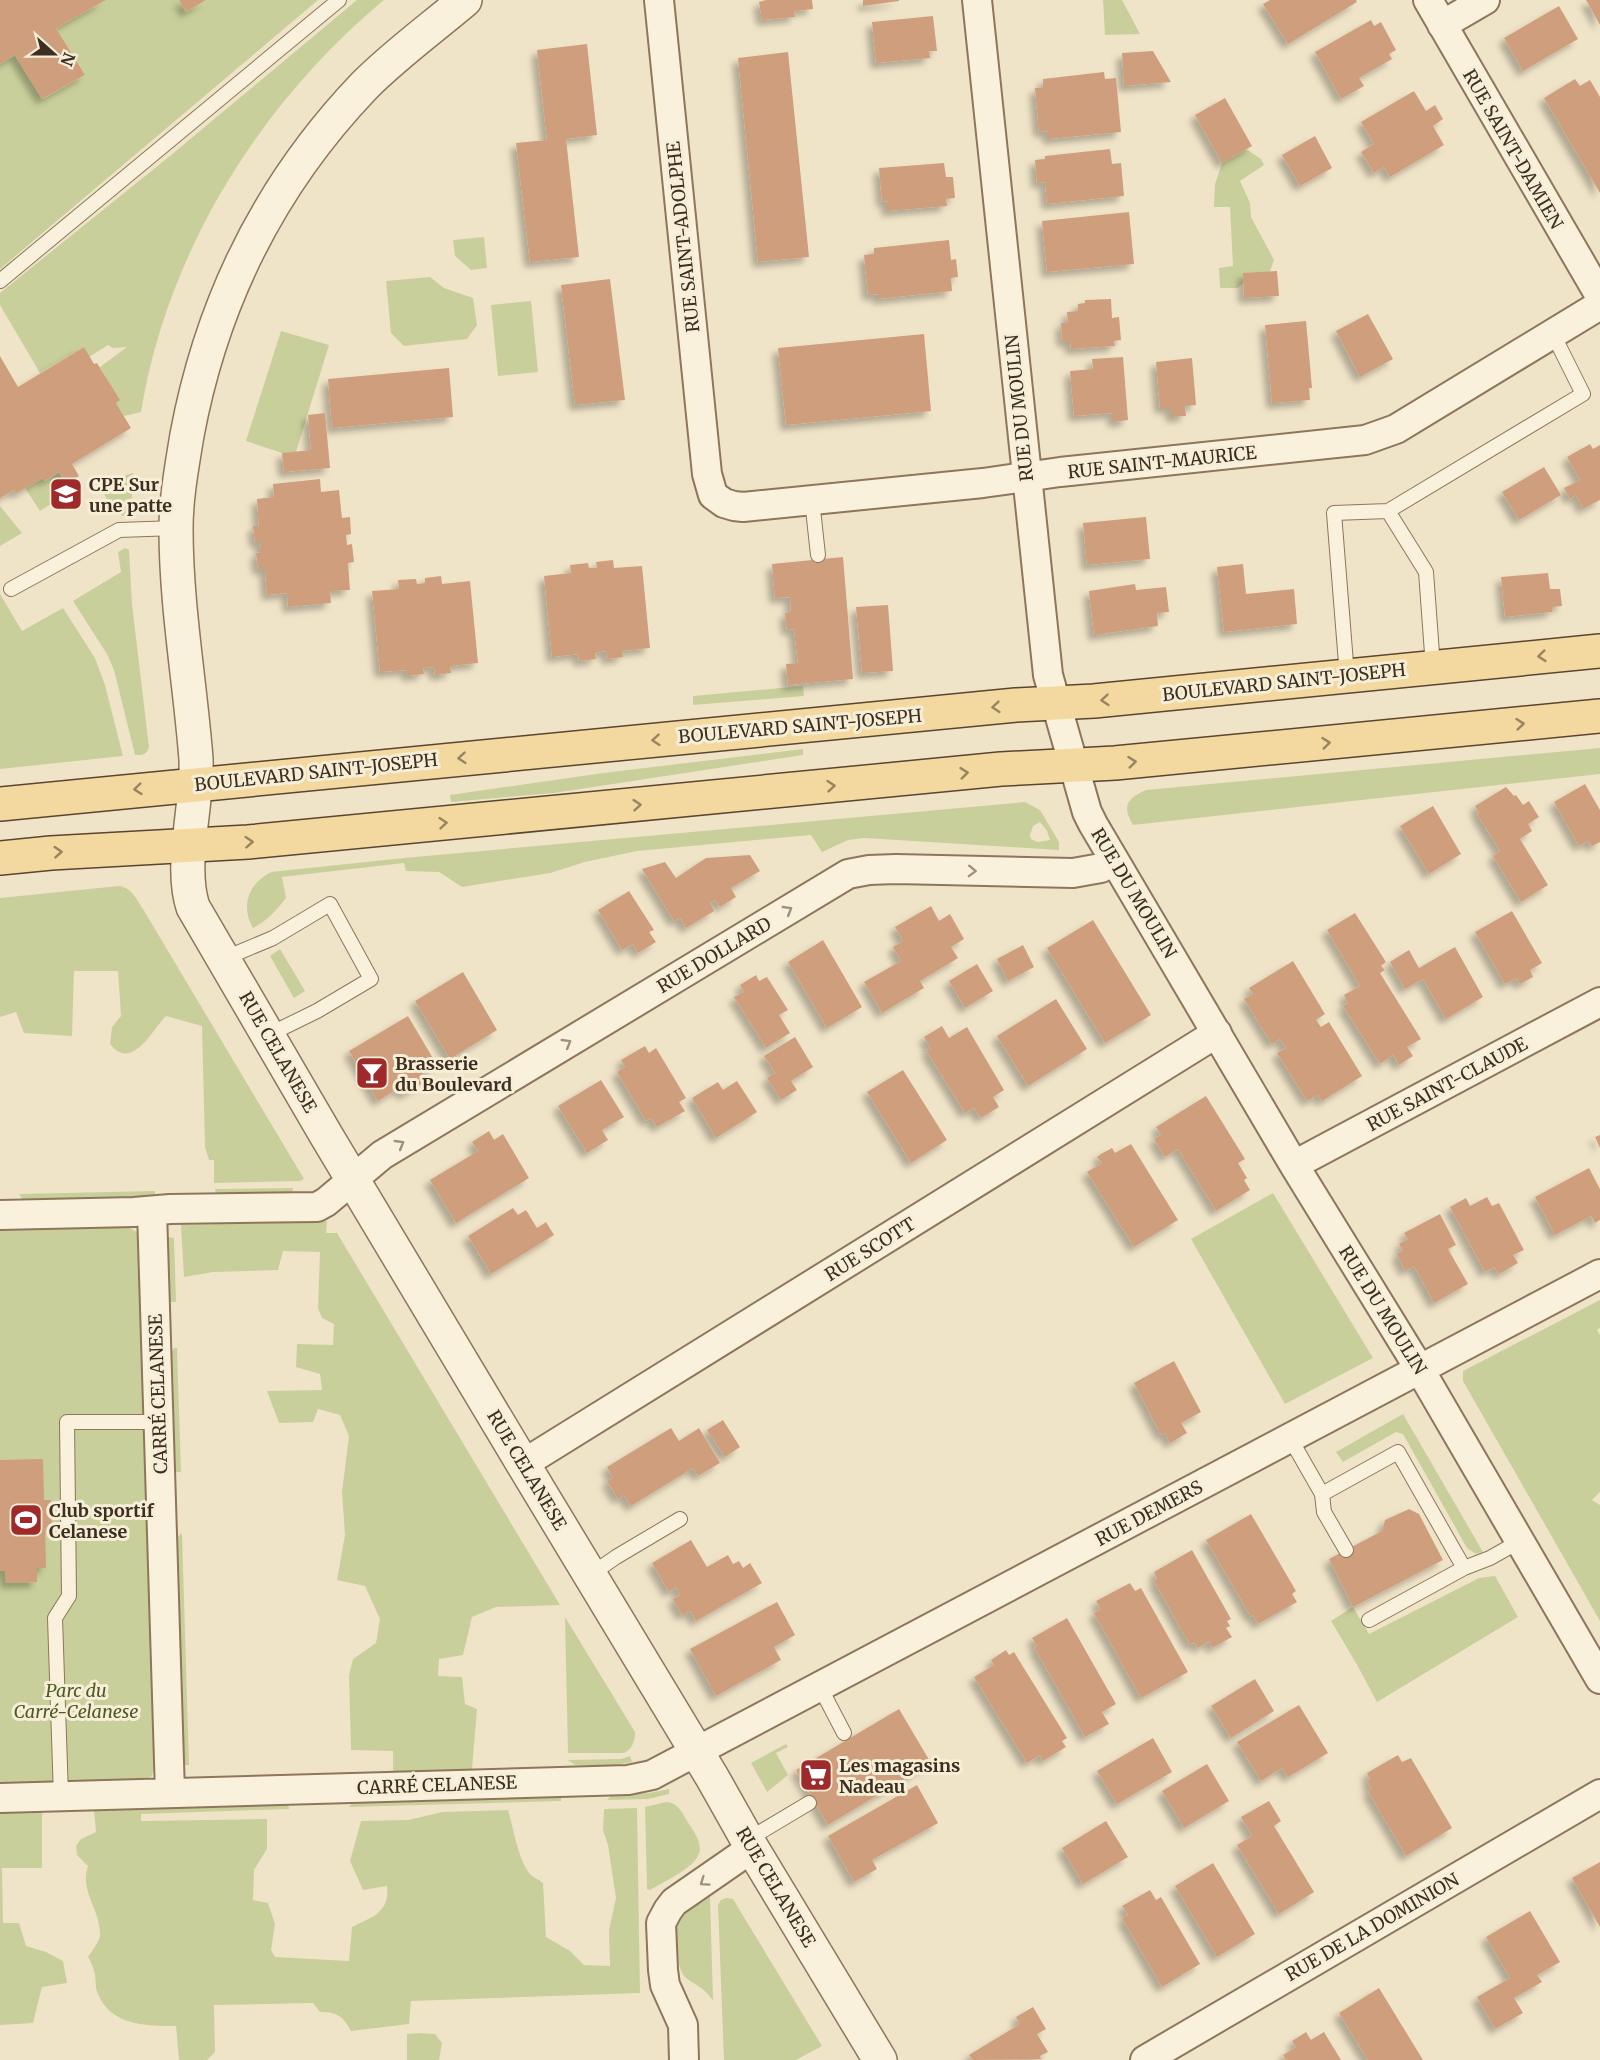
<svg xmlns="http://www.w3.org/2000/svg" width="1600" height="2060" font-family="Merriweather,serif">
<defs>
<filter id="shadow"><feDropShadow dx="-5.5" dy="5.5" stdDeviation="3" flood-color="#0004"/></filter>
</defs>
<rect width="100%" height="100%" fill="#f0e4c8"/>
<path fill="#c9cf9b" fill-rule="evenodd" d="M106,0H179L186,12L206,0H318L0,269V64L15,55L43,99L85,75L56,28Z
M357,0H384C260,103 167,252 141,412L124,416L116,403L119,400L100,367L127,347L113,348L108,345L89,357L84,347L40,373L0,305V293L170,156Z
M1103,0H1122L1140,34L1105,35Z
M1246,149L1261,159L1264,165L1240,181L1250,203L1251,217L1274,260L1269,274L1245,281L1238,288H1220L1219,268L1233,266L1230,207H1214L1215,184L1222,163Z
M484,237L487,268L471,270L455,256L453,240Z
M430,277L444,288L473,298L477,325L467,339L404,346L391,333L386,281Z
M531,301L538,372L498,376L491,305Z
M281,331L329,345L296,452L282,453L246,441Z
M59,472L65,483L70,481L74,489L40,511L25,488L43,478L45,481Z
M133,473L131,514L123,516L114,512L103,492L126,475Z
M0,506L22,533L0,546Z
M125,548L129,550L132,604L149,747L147,752L142,755H135L114,670L107,654L73,601L121,572L118,552Z
M0,594L22,631L63,608L95,658L105,685L123,756L0,769Z
M803,686L804,696L693,705V696Z
M1600,748V774L1133,825C1122,806 1126,799 1146,790Z
M803,749V755L554,793L451,802L450,795L603,773Z
M1025,802L1040,810L1059,842V850L864,838L848,840L822,852L811,835L637,851L585,862L550,873L462,887L439,872L406,871L404,863L282,877L286,898C276,911 268,920 253,928C240,906 249,883 271,872L404,858ZM1040,822L1047,831L1050,840L1038,842L1031,839L1030,835L1033,826Z
M119,886C131,887 137,900 143,909L304,1179L300,1181L214,1183V1160H209L205,1147L202,1026L166,1016C152,1030 132,1072 110,1044L112,1027L121,1016L118,971H74L72,1036L24,1033L16,1012L0,1017V898Z
M280,949L305,991L294,998L270,956Z
M293,1188L292,1193L216,1195L215,1189Z
M155,1191V1197L23,1200L19,1194Z
M1273,1193L1373,1358L1285,1404L1191,1239Z
M327,1221L326,1233H337L560,1605L496,1607L472,1617L463,1655L439,1659L438,1676L462,1677L465,1704L477,1709L472,1769L393,1772V1751L351,1750L349,1675L353,1659L376,1643L380,1619L365,1586L337,1580L345,1535L342,1492L349,1436L340,1415L318,1409L313,1422L279,1423L267,1391L322,1390L320,1374L296,1367L297,1344L333,1345L334,1324L322,1318L318,1308L320,1252L283,1251L278,1270L213,1272L184,1277L181,1225Z
M128,1227L137,1232L138,1237L154,1767L152,1776L146,1779L0,1784V1230Z
M168,1237L174,1238L176,1302H170Z
M1600,1300V1328L1597,1330L1600,1335V1492L1592,1500L1600,1505V1621L1463,1381V1371Z
M174,1348H177L181,1472H175L171,1354Z
M1403,1414L1483,1552L1476,1554L1467,1548L1403,1434L1396,1432L1343,1462L1336,1452Z
M182,1533L189,1765H183L177,1537Z
M1495,1576L1518,1617L1377,1702L1356,1663L1331,1621L1353,1607L1369,1634L1479,1578Z
M565,1617L635,1732C635,1741 633,1748 624,1753H568Z
M786,1744L788,1747L776,1753L788,1775L767,1792L751,1763Z
M630,1756L632,1762L616,1765H575L568,1760L621,1759Z
M669,1789V1794L648,1799L607,1800L613,1794L649,1793Z
M561,1796V1801L349,1807L353,1802Z
M666,1802C677,1803 680,1809 686,1819C691,1828 700,1838 700,1849C700,1866 663,1882 650,1890L647,1889L645,1807Z
M288,1804L289,1809L141,1814V1821L267,1819V1849L254,1870L253,1900L268,1903L275,1924L271,1950L275,1957L349,1961L352,1927C371,1917 390,1913 387,1886L363,1890L350,1861L361,1821L408,1820L443,1812L508,1810C514,1829 518,1861 531,1875C534,1878 540,1880 543,1883L546,1937L570,1951L584,1965L610,1966L609,1930L616,1898L608,1845L603,1830L604,1809L637,1808L640,1993L411,2001L409,2024L351,2031C343,2016 337,2012 320,2012L313,2003L214,2005L215,2052L207,2060H179L176,2026C147,2026 111,2026 98,1994C95,1988 96,1981 95,1975C94,1969 91,1962 88,1957C92,1951 99,1942 100,1936C101,1910 79,1891 88,1866L77,1855L76,1846L81,1839L96,1832L94,1810Z
M42,1811V1868H2L3,1923H19L26,1946L46,1952L63,1961L67,1983L42,1987L33,2023L0,2025V1812Z
M710,1897L713,2001C703,1986 697,1987 685,1977C676,1968 672,1929 680,1919C687,1910 701,1903 710,1897Z
M726,1898L733,1899L822,2046L796,2060H724L718,1905L721,1900Z
M420,2033L435,2034L442,2043L439,2060H407V2034Z"/>
<path fill="#cf9f7d" filter="url(#shadow)" d="M0,0H106L56,28L85,75L42,99L15,55L0,64Z
M179,0H206L186,12Z
M766,0H812L813,9L794,11L795,17L762,20L759,2Z
M863,0H899V1L863,6Z
M1270,0H1356L1357,2L1288,44L1263,4Z
M1586,0H1600V25Z
M1559,6L1578,39L1523,71L1504,38Z
M933,16L937,51H929L930,58L876,63L872,22Z
M1371,20L1374,26L1381,22L1396,50L1389,54L1392,59L1359,78L1364,86L1341,99L1315,52Z
M587,44L597,135L566,139L579,257L530,262L516,143L547,140L537,50Z
M1153,51L1171,82L1124,86L1122,53Z
M788,52L809,257L758,262L738,58Z
M1104,72L1105,79L1116,78L1121,132L1048,139V131L1039,132L1035,88H1043V79Z
M1575,79L1580,86L1590,80L1600,97V193L1544,98Z
M1414,91L1426,111L1435,105L1443,119L1433,126L1444,145L1390,177L1384,167L1374,173L1361,152L1374,144L1361,122Z
M1225,98L1252,146L1222,163L1195,115Z
M1315,136L1332,168L1300,186L1282,155Z
M1110,149L1112,164L1121,163L1124,196L1047,204L1045,182L1037,183L1035,160L1045,159V156Z
M944,163L946,177H953L955,198L946,199L947,206L887,211V201L882,202L879,168Z
M1129,212L1134,264L1047,272L1042,221Z
M949,240L951,260L956,259L958,277L951,278L952,291L878,299V294L868,295L864,255L874,254V248Z
M1277,271L1279,296L1244,298L1243,273Z
M610,279L625,400L575,405L561,285Z
M1111,299L1112,318L1119,317L1121,340L1114,341L1115,346L1071,349L1070,341H1062L1061,323L1068,322L1067,312L1078,311V304L1085,303V300Z
M1368,314L1393,359L1360,377L1336,331Z
M1306,321L1312,388H1309L1310,400L1272,403L1265,325Z
M924,334L931,411L786,425L778,348Z
M84,347L94,364L97,363L120,400L116,403L131,428L72,464L79,476L65,483L59,472L45,481L43,478L17,493L14,490L0,498V356L18,387Z
M1123,357L1128,420L1113,422V413L1074,416L1070,371L1093,369L1092,359Z
M1192,358L1196,405L1185,406L1186,416L1171,417V408H1160L1156,362Z
M449,368L453,417L332,428L328,379Z
M325,413L330,468L284,472L282,453L311,450L308,415Z
M1590,444L1593,449L1600,445V500L1583,509L1576,495L1570,499L1564,488L1580,480L1567,457Z
M1544,467L1561,495L1519,520L1502,492Z
M320,479L321,492L339,490L342,518L350,517L351,534L346,535L347,545L352,544L354,562L348,563L350,590L330,591L331,603L288,607L287,593L267,595L265,569H258L256,553L261,552V547L260,542H255L253,526H259L257,499L274,497L273,484Z
M1146,517L1150,559L1087,565L1083,523Z
M843,557L853,679L788,685L786,664L798,663L794,629L787,630L785,613L791,612L790,597L775,598L772,564Z
M613,560L614,568L642,566L650,648L622,651L623,657L607,659L606,651L595,653L596,659L579,661L578,654L552,657L544,576L571,573L570,565L588,563L589,568H597L596,562Z
M1243,564L1246,594L1294,589L1297,624L1224,632L1217,567Z
M1548,573L1550,589H1560L1562,606L1552,607V612L1505,617L1501,577Z
M441,576L442,584L470,581L478,663L450,666L451,673L435,675L434,667L423,668L424,674L407,676V670L380,672L372,591L399,589L398,580L416,579L417,584L425,583V578Z
M1135,584L1136,590L1166,587L1169,612L1157,613L1158,626L1094,635L1089,591Z
M888,605L893,671L862,673L856,607Z
M1585,784L1600,810V842L1592,846L1588,841L1579,846L1554,802Z
M1506,787L1514,796L1516,795L1523,805L1529,801L1539,817L1528,824L1532,831L1520,839L1548,885L1521,902L1493,856L1500,851L1477,814L1479,813L1475,806Z
M1433,806L1461,854L1429,874L1400,826Z
M750,855L760,871L731,888L736,897L720,907L715,900L710,903L714,911L686,928L680,918L674,921L642,869L665,862L676,878L706,858Z
M629,891L654,930L649,932L656,942L638,953L633,944L622,950L598,910Z
M931,906L939,921L950,914L964,939L951,947L958,958L920,981L924,988L882,1013L864,982L901,961L893,947L903,941L895,927Z
M1512,911L1542,963L1530,970L1533,977L1520,984L1516,978L1505,984L1475,932Z
M1355,913L1386,962L1381,966L1385,970L1380,973L1421,1039L1407,1047L1413,1056L1399,1065L1393,1055L1380,1064L1343,1006L1348,1003L1344,995L1360,986L1327,930Z
M1093,920L1151,1015L1105,1043L1047,948Z
M823,940L862,1007L827,1028L788,962Z
M1023,945L1034,967L1008,981L997,959Z
M1455,947L1483,997L1446,1019L1423,979L1405,989L1390,962L1409,950L1419,968Z
M1293,961L1325,1014L1316,1020L1321,1027L1329,1022L1362,1076L1322,1101L1318,1095L1307,1101L1277,1053L1286,1048L1280,1039L1272,1044L1244,999L1253,994L1249,988Z
M977,964L993,991L965,1008L949,981Z
M463,972L497,1030L450,1059L415,1001Z
M756,975L759,981L767,977L788,1010L779,1015L790,1033L766,1048L734,997L744,992L740,985Z
M1056,999L1087,1049L1028,1086L997,1036Z
M408,1016L437,1065L419,1076L423,1083L403,1095L399,1088L378,1101L349,1051Z
M942,1026L949,1038L967,1027L1004,1090L993,1097L999,1107L981,1118L974,1108L965,1113L926,1050L931,1049L924,1037Z
M795,1037L813,1067L791,1081L797,1090L781,1100L767,1078L775,1073L764,1056Z
M645,1046L649,1053L656,1048L686,1098L679,1102L685,1111L657,1127L651,1118L646,1121L617,1072L625,1067L621,1060Z
M903,1070L947,1140L911,1163L867,1092Z
M601,1080L624,1117L602,1130L608,1140L587,1153L558,1106Z
M737,1081L757,1112L716,1138L692,1098L718,1082L723,1090Z
M1206,1096L1245,1159L1238,1163L1247,1178L1244,1180L1250,1190L1216,1211L1178,1149L1165,1157L1154,1139L1161,1135L1156,1127Z
M489,1131L494,1140L503,1134L529,1178L456,1223L430,1180L478,1151L472,1142Z
M1600,1135V1148L1595,1137Z
M1131,1144L1178,1220L1134,1247L1087,1172L1102,1163L1097,1157L1101,1154L1112,1148L1115,1153Z
M1589,1168L1600,1189V1220L1595,1223L1591,1216L1555,1235L1535,1197Z
M1487,1197L1492,1206L1499,1203L1524,1250L1513,1255L1518,1263L1499,1274L1494,1267L1485,1272L1450,1207L1466,1198L1470,1206Z
M513,1208L518,1215L526,1210L537,1228L546,1222L554,1235L491,1274L468,1236Z
M1440,1214L1456,1245L1448,1249L1468,1284L1434,1303L1414,1266L1405,1271L1397,1254L1403,1250L1399,1244L1408,1239L1404,1233Z
M1174,1361L1201,1412L1181,1423L1187,1433L1170,1443L1165,1433L1161,1435L1134,1383Z
M723,1420L740,1447L725,1457L707,1430Z
M671,1428L679,1441L699,1428L720,1463L698,1476L693,1468L631,1506L624,1495L618,1499L607,1481L613,1478L607,1467Z
M43,1459L44,1500H51L52,1527H45L46,1568H37V1582L6,1583L5,1571H0V1460Z
M1409,1509L1419,1514L1443,1560L1353,1607L1329,1559L1382,1531L1385,1520Z
M1251,1514L1296,1591L1292,1594L1297,1602L1258,1624L1253,1615L1251,1617L1206,1540Z
M691,1540L707,1567L728,1555L733,1564L739,1561L743,1568L750,1563L762,1583L696,1621L690,1611L682,1615L673,1599L680,1595L676,1587L669,1592L652,1563Z
M1192,1550L1231,1619L1227,1621L1230,1626L1226,1628L1232,1637L1212,1648L1209,1641L1198,1648L1194,1642L1190,1645L1154,1581L1157,1579L1154,1572Z
M1130,1583L1135,1591L1141,1588L1188,1672L1141,1698L1094,1613L1101,1609L1096,1601Z
M777,1602L795,1635L774,1647L781,1660L716,1696L690,1649Z
M1067,1618L1116,1704L1102,1712L1109,1724L1085,1737L1034,1647L1037,1646L1032,1638Z
M1006,1650L1009,1655L1014,1652L1067,1738L1062,1741L1066,1747L1043,1761L1040,1755L1027,1763L974,1677L994,1665L991,1660Z
M1255,1679L1274,1711L1231,1738L1211,1706Z
M1299,1705L1328,1753L1288,1777L1282,1768L1261,1781L1237,1742Z
M899,1709L931,1763L828,1825L796,1770Z
M1153,1738L1172,1772L1117,1804L1097,1771Z
M1398,1755L1402,1762L1411,1758L1452,1828L1406,1856L1368,1791L1372,1789L1367,1781L1370,1779L1367,1773Z
M1207,1764L1229,1801L1184,1828L1162,1791Z
M917,1785L938,1823L872,1860L877,1869L854,1882L828,1836Z
M1269,1801L1281,1821L1274,1826L1314,1892L1279,1914L1237,1845L1252,1836L1241,1817Z
M1106,1821L1128,1857L1083,1884L1062,1848Z
M1600,1862V1927L1572,1878Z
M1213,1863L1255,1934L1217,1957L1175,1886Z
M1150,1890L1156,1900L1161,1897L1200,1964L1162,1987L1122,1918L1128,1915L1122,1906Z
M1530,1911L1560,1962L1537,1975L1542,1982L1514,1998L1523,2013L1495,2029L1477,1997L1510,1978L1486,1937Z
M1379,1988L1423,2060H1368L1339,2013Z
M1033,2007L1046,2029L1037,2034L1048,2052L1040,2056L1041,2059L973,2060L969,2055L1020,2024L1016,2017Z
M1306,2032L1311,2040L1324,2032L1341,2060H1286L1283,2055L1296,2047L1292,2041Z"/>
<g fill="none" stroke-linecap="round" stroke-linejoin="round">
<defs>
<path id="service" d="M0,281L339,0
M812,500L818,555
M1388,511L1426,572L1433,667
M11,589L119,530L176,528
M1347,676L1334,513L1388,511L1583,394L1553,334
M223,959L273,938L330,904L371,979L317,1011L268,1035
M1290,1438L1322,1494L1398,1452L1464,1568L1490,1558L1520,1541
M1322,1494L1324,1512L1346,1550
M590,1575L616,1557L680,1519
M1369,1620L1464,1568
M820,1687L844,1733
M61,1796L55,1618L69,1596L67,1422H159
M747,1840L809,1803"/>
<path id="minor" d="M659,0L707,474L713,495L724,503L734,506L743,507L983,483L1060,472L1365,440L1396,429L1600,305
M977,0L1048,675L1087,812L1093,824L1294,1165L1419,1368L1600,1679
M1428,0L1600,296
M1442,25L1485,0
M1294,1165L1600,1002
M152,1211L170,1793
M0,1215L134,1212L170,1209L317,1207L326,1202L382,1155L848,874L869,870L896,869L1073,873L1101,868L1114,861
M523,1464L1217,1033
M0,1798L628,1780L652,1775L1600,1274
M684,2060L683,2025L665,1985L663,1970L661,1923L668,1910L674,1902L752,1848
M1145,2060L1600,1794"/>
<path id="tertiary" d="M465,0C432,28 396,54 365,85C271,183 212,301 187,435C182,466 176,497 176,529C176,606 190,682 196,759C198,804 179,865 193,907L326,1135L523,1464L712,1777L752,1848L880,2060"/>
<path id="primary" d="M0,804L1016,705L1094,701L1600,651
M0,858L51,853L248,842L1001,769L1115,763L1600,716"/>
</defs>
<use href="#service" stroke="#8d765c" stroke-width="16"/>
<use href="#minor" stroke="#8d765c" stroke-width="32"/>
<use href="#tertiary" stroke="#8d765c" stroke-width="36"/>
<use href="#primary" stroke="#5b4430" stroke-width="36"/>
<use href="#service" stroke="#faf1dc" stroke-width="14"/>
<use href="#minor" stroke="#faf1dc" stroke-width="28"/>
<use href="#tertiary" stroke="#faf1dc" stroke-width="33"/>
<use href="#primary" stroke="#f3d9a0" stroke-width="33"/>
</g>
<defs><path id="oneway-chevron" d="M-2-3.5L2.5 0L-2 3.5" fill="none" stroke-width="1.6" stroke-linecap="round" stroke-linejoin="round" transform="scale(1.5)"/></defs>
<g stroke="#988460">
<use href="#oneway-chevron" transform="translate(1542 656) rotate(174)"/>
<use href="#oneway-chevron" transform="translate(1105 700) rotate(175)"/>
<use href="#oneway-chevron" transform="translate(996 707) rotate(175)"/>
<use href="#oneway-chevron" transform="translate(1520 724) rotate(-6)"/>
<use href="#oneway-chevron" transform="translate(656 740) rotate(175)"/>
<use href="#oneway-chevron" transform="translate(1326 743) rotate(-6)"/>
<use href="#oneway-chevron" transform="translate(462 758) rotate(175)"/>
<use href="#oneway-chevron" transform="translate(1132 762) rotate(-6)"/>
<use href="#oneway-chevron" transform="translate(964 773) rotate(-6)"/>
<use href="#oneway-chevron" transform="translate(831 786) rotate(-5)"/>
<use href="#oneway-chevron" transform="translate(138 789) rotate(174)"/>
<use href="#oneway-chevron" transform="translate(637 805) rotate(-5)"/>
<use href="#oneway-chevron" transform="translate(443 823) rotate(-5)"/>
<use href="#oneway-chevron" transform="translate(249 842) rotate(-4)"/>
<use href="#oneway-chevron" transform="translate(58 852) rotate(-4)"/>
</g>
<g stroke="#9c907e">
<use href="#oneway-chevron" transform="translate(972 871) rotate(2)"/>
<use href="#oneway-chevron" transform="translate(788 910) rotate(-31)"/>
<use href="#oneway-chevron" transform="translate(567 1043) rotate(-31)"/>
<use href="#oneway-chevron" transform="translate(400 1144) rotate(-31)"/>
<use href="#oneway-chevron" transform="translate(704 1882) rotate(145)"/>
</g>
<defs>
<symbol id="school-square" viewBox="-11 -11 22 22"><rect x="-9" y="-9" width="18" height="18" rx="4" fill="#9e2a2b" stroke="#f7eed8"/><path d="M0-5L7-2L0 1L-7-2ZM-4 1L0 2.5L4 1V4Q0 6-4 4Z" fill="#fff"/></symbol>
<symbol id="bar-square" viewBox="-11 -11 22 22"><rect x="-9" y="-9" width="18" height="18" rx="4" fill="#9e2a2b" stroke="#f7eed8"/><path d="M-6-5H6L.8 .8V4.5H3.5V6h-7V4.5H-.8V.8Z" fill="#fff"/></symbol>
<symbol id="stadium-square" viewBox="-11 -11 22 22"><rect x="-9" y="-9" width="18" height="18" rx="4" fill="#9e2a2b" stroke="#f7eed8"/><path d="M0-5a6.5 5 0 1 0 0 10a6.5 5 0 1 0 0-10ZM-3.5-1.8h7v3.6h-7Z" fill="#fff"/></symbol>
<symbol id="supermarket-square" viewBox="-11 -11 22 22"><rect x="-9" y="-9" width="18" height="18" rx="4" fill="#9e2a2b" stroke="#f7eed8"/><path d="M-6-5.5h2.5l.6 2H6L4.5 2H-2.5L-4.4-4H-6ZM-1.5 3.2a1.3 1.3 0 1 0 .1 0ZM3 3.2a1.3 1.3 0 1 0 .1 0Z" fill="#fff"/></symbol>
</defs>
<g fill-rule="evenodd">
<use href="#school-square" x="47" y="475" width="38" height="38"/>
<use href="#bar-square" x="353" y="1054" width="38" height="38"/>
<use href="#stadium-square" x="7" y="1501" width="38" height="38"/>
<use href="#supermarket-square" x="797" y="1756" width="38" height="38"/>
</g>
<g text-anchor="middle" dominant-baseline="central" stroke-width="6" stroke-linejoin="round" paint-order="stroke">
<g font-size="18" fill="#3d2e20" stroke="#f7eed8">
<text transform="translate(1513 149) rotate(60)">RUE SAINT-DAMIEN</text>
<text transform="translate(683 237) rotate(-96)">RUE SAINT-ADOLPHE</text>
<text transform="translate(1019 408) rotate(-96)">RUE DU MOULIN</text>
<text transform="translate(1162 462) rotate(-6)">RUE SAINT-MAURICE</text>
<text transform="translate(1284 682) rotate(-6)">BOULEVARD SAINT-JOSEPH</text>
<text transform="translate(800 726) rotate(-5)">BOULEVARD SAINT-JOSEPH</text>
<text transform="translate(316 772) rotate(-6)">BOULEVARD SAINT-JOSEPH</text>
<text transform="translate(1134 893) rotate(59)">RUE DU MOULIN</text>
<text transform="translate(714 955) rotate(-31)">RUE DOLLARD</text>
<text transform="translate(278 1052) rotate(60)">RUE CELANESE</text>
<text transform="translate(1447 1084) rotate(-28)">RUE SAINT-CLAUDE</text>
<text transform="translate(870 1249) rotate(-32)">RUE SCOTT</text>
<text transform="translate(1383 1310) rotate(58)">RUE DU MOULIN</text>
<text transform="translate(158 1394) rotate(-92)">CARRÉ CELANESE</text>
<text transform="translate(527 1470) rotate(59)">RUE CELANESE</text>
<text transform="translate(1149 1513) rotate(-28)">RUE DEMERS</text>
<text transform="translate(437 1785) rotate(-2)">CARRÉ CELANESE</text>
<text transform="translate(776 1887) rotate(59)">RUE CELANESE</text>
<text transform="translate(1372 1927) rotate(-30)">RUE DE LA DOMINION</text>
</g>
<g font-size="18" font-weight="bold" fill="#3d2e20" stroke="#f7eed8" text-anchor="start">
<text x="89" y="484">CPE Sur<tspan x="89" dy="21">une patte</tspan></text>
<text x="395" y="1063">Brasserie<tspan x="395" dy="21">du Boulevard</tspan></text>
<text x="49" y="1510">Club sportif<tspan x="49" dy="21">Celanese</tspan></text>
<text x="839" y="1765">Les magasins<tspan x="839" dy="21">Nadeau</tspan></text>
</g>
<g font-size="18" font-style="italic" fill="#4d5a26" stroke="#f7eed8">
<text x="76" y="1690">Parc du<tspan x="76" dy="21">Carré-Celanese</tspan></text>
</g>
</g>
<g transform="translate(54 54) rotate(111)" stroke="#f7eed8" stroke-width="4.5" paint-order="stroke">
<path d="M0-4.5L10 22L0 15L-10 22Z" fill="#3d2e20"/>
<text y="-9" font-size="16" font-weight="bold" text-anchor="middle" fill="#3d2e20">N</text>
</g>
</svg>
